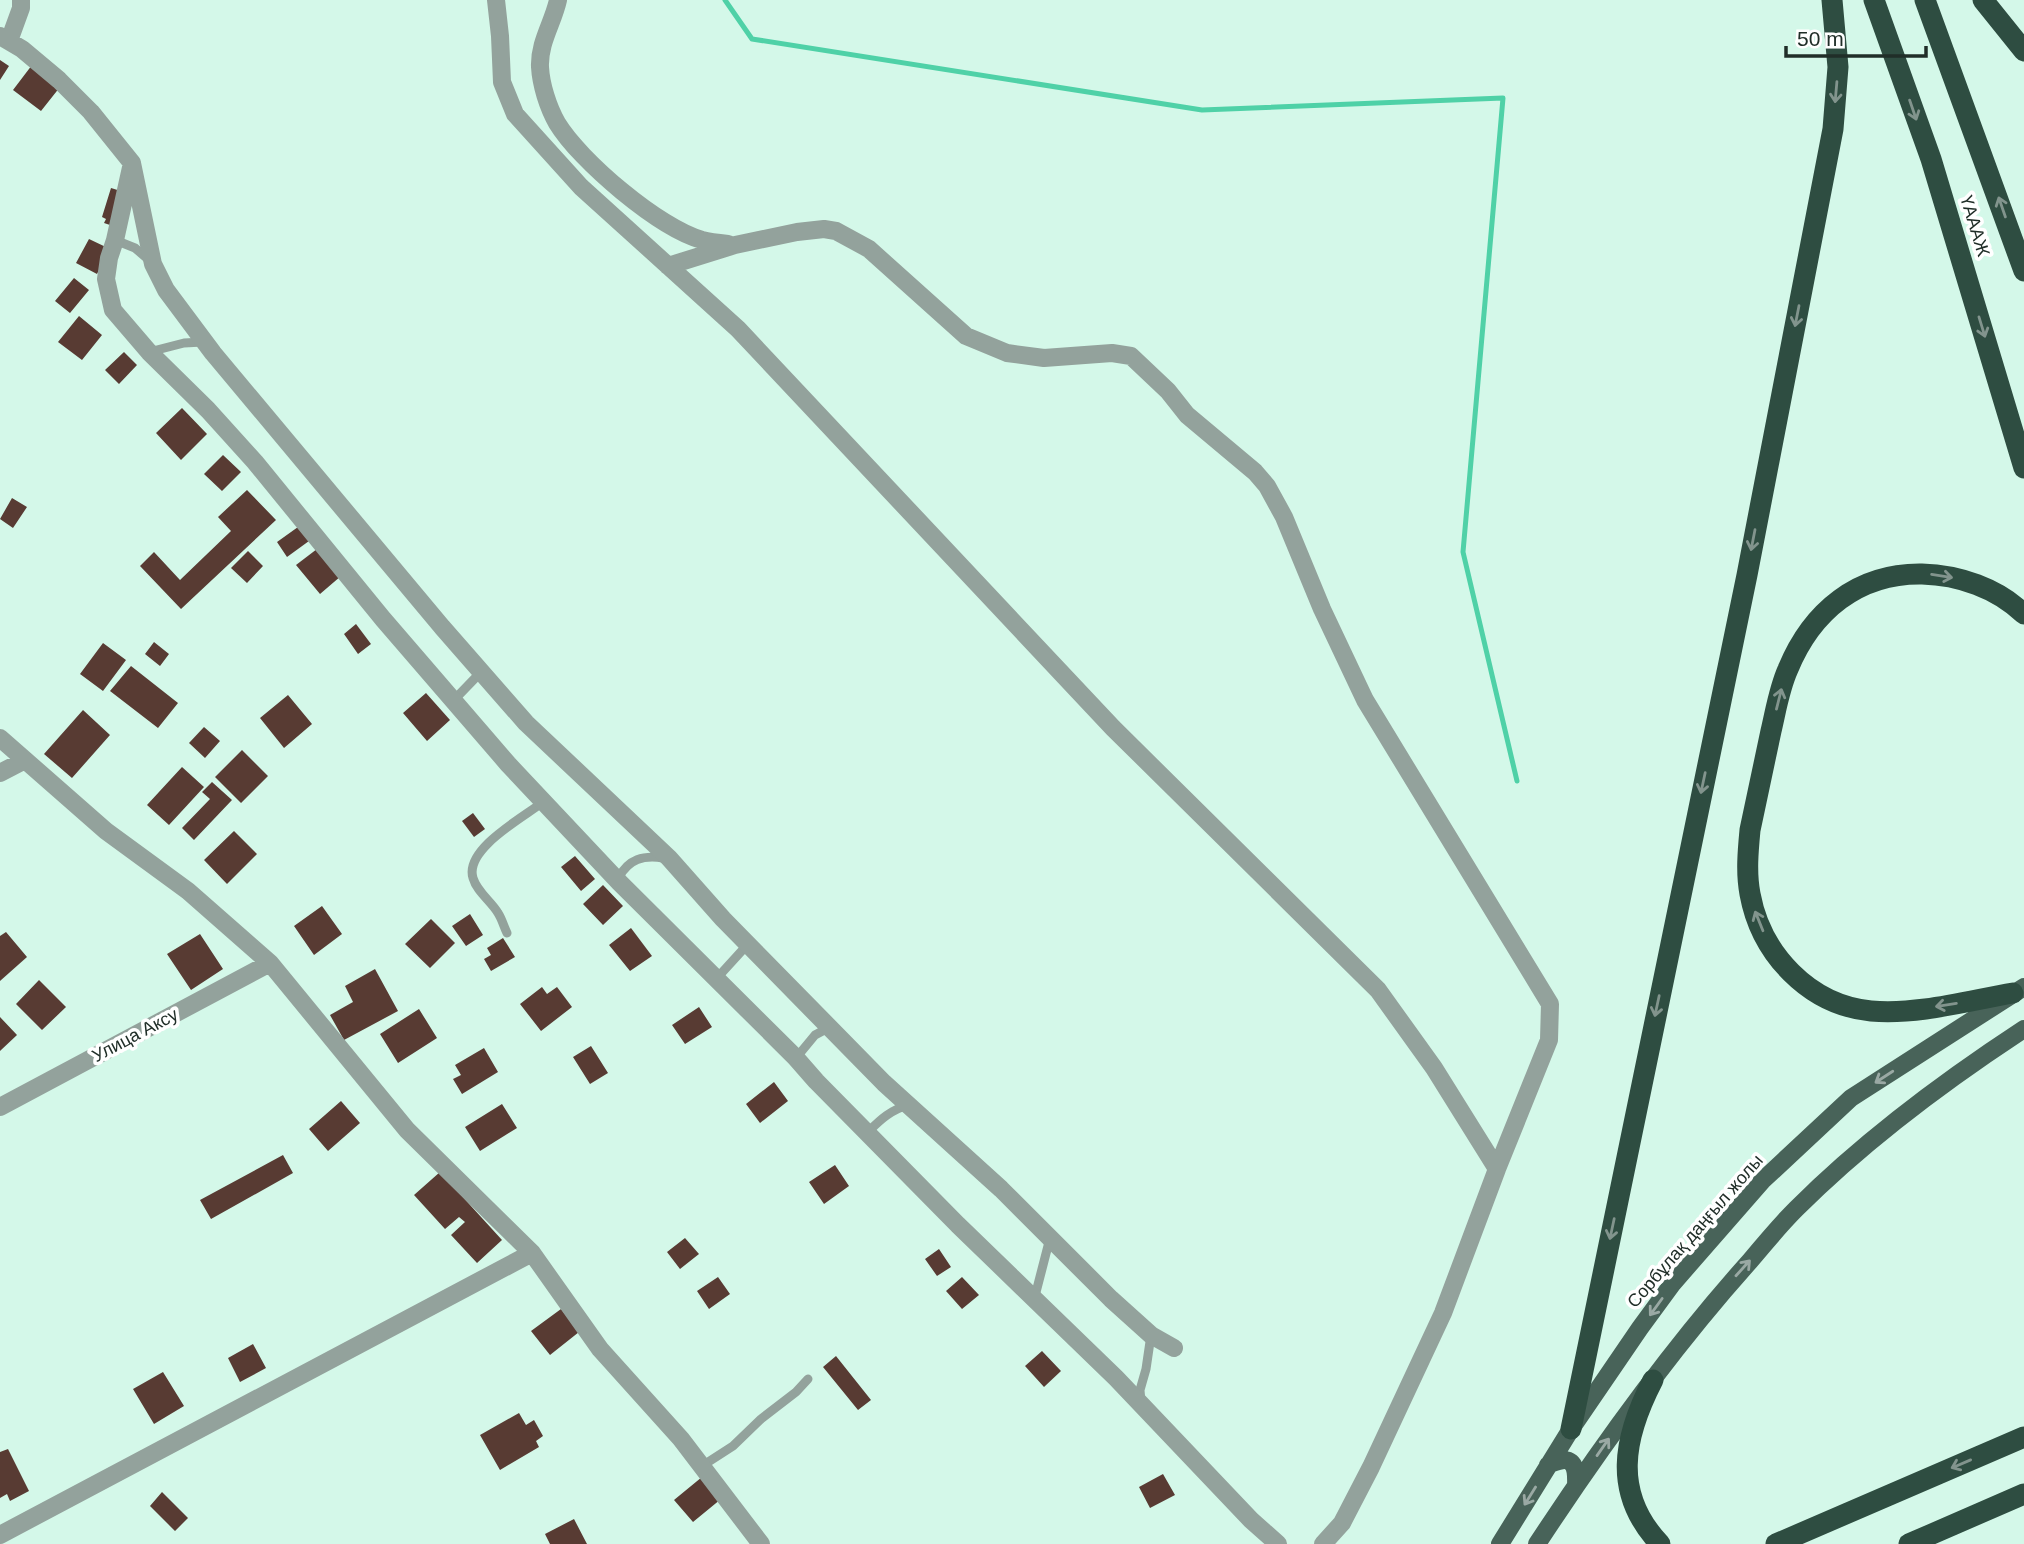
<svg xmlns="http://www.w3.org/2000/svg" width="2024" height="1544" font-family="Arial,sans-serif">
<rect width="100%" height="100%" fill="#d4f8e9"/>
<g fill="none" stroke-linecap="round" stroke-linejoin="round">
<path stroke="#4fd1a7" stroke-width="5" d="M725,0L752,39L1202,110L1503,98L1463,552L1517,781"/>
</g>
<path fill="#583b33" d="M0,60L9,66L0,80Z
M32,65L60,87L41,111L13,90Z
M111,188L124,192L113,226L104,223L106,219L102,217Z
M89,239L110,249L97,274L76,263Z
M74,278L89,290L70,313L55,301Z
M79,316L102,335L82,360L58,342Z
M124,352L137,365L119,384L105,370Z
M182,408L207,434L181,460L156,433Z
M223,455L241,472L222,491L204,474Z
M247,490L276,520L181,609L140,566L154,552L180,580L231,531L218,517Z
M12,498L27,507L13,528L0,519Z
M298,527L309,541L287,557L277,542Z
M317,549L341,576L320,594L296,565Z
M248,551L263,566L247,583L231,568Z
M356,624L371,644L358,654L344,634Z
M154,642L169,654L160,666L145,654Z
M103,643L126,660L103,691L80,674Z
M131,666L178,703L158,728L110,691Z
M426,693L450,720L427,741L403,713Z
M288,695L312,724L284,748L260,718Z
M83,710L110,735L72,778L44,754Z
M204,727L220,741L205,758L189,743Z
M242,750L268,776L241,803L215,777Z
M182,767L204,787L169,825L147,805Z
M212,782L232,800L194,840L182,828L210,799L202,792Z
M473,813L485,829L474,837L462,821Z
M234,831L257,854L227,884L204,860Z
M575,856L595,879L581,891L561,867Z
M603,885L623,906L603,925L583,904Z
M322,906L342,934L314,955L294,926Z
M470,914L483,935L466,946L452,926Z
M431,919L455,943L430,968L405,944Z
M631,928L652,956L630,971L609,945Z
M6,932L27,957L0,981V936Z
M200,934L223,969L191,990L167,954Z
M503,938L515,957L491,971L484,959L491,955L487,948Z
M375,969L398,1011L344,1040L330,1015L353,1002L345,986Z
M39,980L66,1007L42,1030L16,1004Z
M542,987L547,994L557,987L572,1007L541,1031L520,1004Z
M699,1007L712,1027L685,1044L672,1025Z
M419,1009L437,1038L398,1063L380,1034Z
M0,1017L17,1035L0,1051Z
M591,1046L608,1073L590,1084L573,1057Z
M484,1048L498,1072L462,1094L453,1079L461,1075L455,1065Z
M774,1082L788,1101L760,1123L746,1104Z
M341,1101L360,1123L328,1151L309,1129Z
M502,1104L517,1128L480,1151L465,1127Z
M283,1155L293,1173L211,1219L200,1200Z
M835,1165L849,1186L824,1204L809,1182Z
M440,1172L502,1240L477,1263L451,1235L465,1222L459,1217L445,1229L414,1195Z
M685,1238L699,1254L680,1269L667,1252Z
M939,1249L951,1267L937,1276L925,1259Z
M718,1277L730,1294L709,1309L697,1291Z
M962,1277L979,1295L962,1309L946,1291Z
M561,1309L579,1332L550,1355L531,1331Z
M253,1344L266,1368L240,1382L228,1358Z
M1042,1351L1061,1371L1044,1387L1025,1366Z
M836,1356L871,1400L858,1410L823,1367Z
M163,1372L184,1406L154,1424L133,1389Z
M519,1413L526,1425L534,1420L543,1436L536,1441L539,1447L500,1470L480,1435Z
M8,1449L29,1491L10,1501L7,1494L0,1498V1452Z
M1163,1474L1175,1495L1150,1508L1139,1487Z
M702,1477L721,1499L693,1522L674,1500Z
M162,1492L188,1518L175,1531L150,1506Z
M574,1519L587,1544H550L545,1534Z"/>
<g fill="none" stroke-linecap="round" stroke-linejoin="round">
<path stroke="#93a29c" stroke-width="9" d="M115,240L135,248L149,260
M149,352L184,343L203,342
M453,701L481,672
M622,882L619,877C629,859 643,855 663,858
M507,933C504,927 502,919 498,913C491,901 477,892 473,878C464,849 524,817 543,802
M717,978L748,944
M796,1058L815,1035L830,1027
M870,1133L869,1131C881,1119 891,1110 908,1105
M1034,1300L1050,1238
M1141,1402L1140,1390L1146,1369L1151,1335
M702,1466L733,1446L761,1419L796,1392L808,1379"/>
<path stroke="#93a29c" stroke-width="18" d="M496,0L500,36L502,82L515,114L581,187L738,329L1113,728L1378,990L1434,1068L1497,1169
M558,0C553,23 539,42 540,67C541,85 548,107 557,123C580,161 659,228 702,240C710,242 719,243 728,244
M0,36L22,49L59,80L91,112L132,163L153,264L166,290L213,353L442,627L526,723L669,858L723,919L884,1083L1001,1189L1111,1299L1151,1335L1174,1348
M9,41L21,8V0
M132,163L115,240L109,258L106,279L113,310L149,352L208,410L255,462L383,619L508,764L619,882L795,1057L816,1081L958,1225L1116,1378L1251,1520L1278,1544
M668,266L735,245L797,232L824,229L836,231L869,249L966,336L1007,353L1044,358L1112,353L1131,356L1168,391L1187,415L1255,472L1267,486L1284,517L1322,609L1365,700L1550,1004L1549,1040L1497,1169L1443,1313L1371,1467L1342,1523L1323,1544
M0,738L106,831L188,891L270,963L407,1130L532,1253L600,1349L681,1439L761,1544
M0,773L25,760
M0,1107L270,963
M0,1535L532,1253"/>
<path stroke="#486359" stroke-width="18" d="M1548,1465C1571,1454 1577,1462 1576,1486
M1500,1544L1571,1429L1640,1328L1673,1283L1762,1181L1851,1098L2024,987
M1537,1544C1602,1445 1671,1349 1750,1261C1765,1243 1780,1225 1796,1209C1865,1140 1943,1082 2024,1029"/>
<path stroke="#2e4d41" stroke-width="21" d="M1874,0L1931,159L2024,468
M1925,0L2024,271
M1983,0L2024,51
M2013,993C1967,1001 1918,1015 1871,1011C1809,1005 1761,954 1750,894C1746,873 1748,851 1750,830C1757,797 1764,764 1771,731C1776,710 1779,689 1788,669C1812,611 1858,573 1922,574C1959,575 1997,588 2024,614
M1653,1380C1623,1438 1612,1493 1660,1544
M1571,1429L1747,575L1833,129L1838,67L1832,0
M1776,1544L2024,1437
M1909,1544L2024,1494"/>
</g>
<defs><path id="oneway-shaft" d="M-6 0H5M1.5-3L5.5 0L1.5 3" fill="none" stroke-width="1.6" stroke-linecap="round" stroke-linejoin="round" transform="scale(1.75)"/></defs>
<g stroke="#82948d">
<use href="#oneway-shaft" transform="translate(1836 92) rotate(95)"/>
<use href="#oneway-shaft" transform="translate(1913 110) rotate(71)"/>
<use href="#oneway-shaft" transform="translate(2002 207) rotate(-109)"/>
<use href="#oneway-shaft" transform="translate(1797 316) rotate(101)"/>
<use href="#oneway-shaft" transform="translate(1982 327) rotate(73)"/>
<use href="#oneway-shaft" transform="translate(1753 540) rotate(101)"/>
<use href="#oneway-shaft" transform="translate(1942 576) rotate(9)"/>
<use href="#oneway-shaft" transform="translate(1779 699) rotate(-76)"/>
<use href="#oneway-shaft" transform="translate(1703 783) rotate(102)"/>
<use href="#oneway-shaft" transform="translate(1759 921) rotate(-112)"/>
<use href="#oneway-shaft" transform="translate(1946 1005) rotate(171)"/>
<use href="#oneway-shaft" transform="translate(1657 1006) rotate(102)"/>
<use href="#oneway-shaft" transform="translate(1612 1229) rotate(102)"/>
<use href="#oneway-shaft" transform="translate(1961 1464) rotate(157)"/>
</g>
<g stroke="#9aa9a4">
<use href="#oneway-shaft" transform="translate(1884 1077) rotate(147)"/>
<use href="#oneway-shaft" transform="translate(1743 1268) rotate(-48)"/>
<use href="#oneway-shaft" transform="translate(1656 1307) rotate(126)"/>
<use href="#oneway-shaft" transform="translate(1603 1447) rotate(-55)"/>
<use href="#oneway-shaft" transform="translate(1530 1496) rotate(122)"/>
</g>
<g text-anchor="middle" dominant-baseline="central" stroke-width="7" stroke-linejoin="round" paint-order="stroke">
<g font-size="18" fill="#202e28" stroke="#fff">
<text transform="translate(1975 226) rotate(73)">ҮАААЖ</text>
<text transform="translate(135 1035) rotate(-28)">Улица Аксу</text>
<text transform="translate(1695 1231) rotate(-49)">Сорбұлақ даңғыл жолы</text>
</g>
</g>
<path d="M1786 46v10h140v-10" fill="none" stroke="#202e28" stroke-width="3.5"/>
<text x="1797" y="46" font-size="21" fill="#202e28" stroke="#ffffff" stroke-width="5" paint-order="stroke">50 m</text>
</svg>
